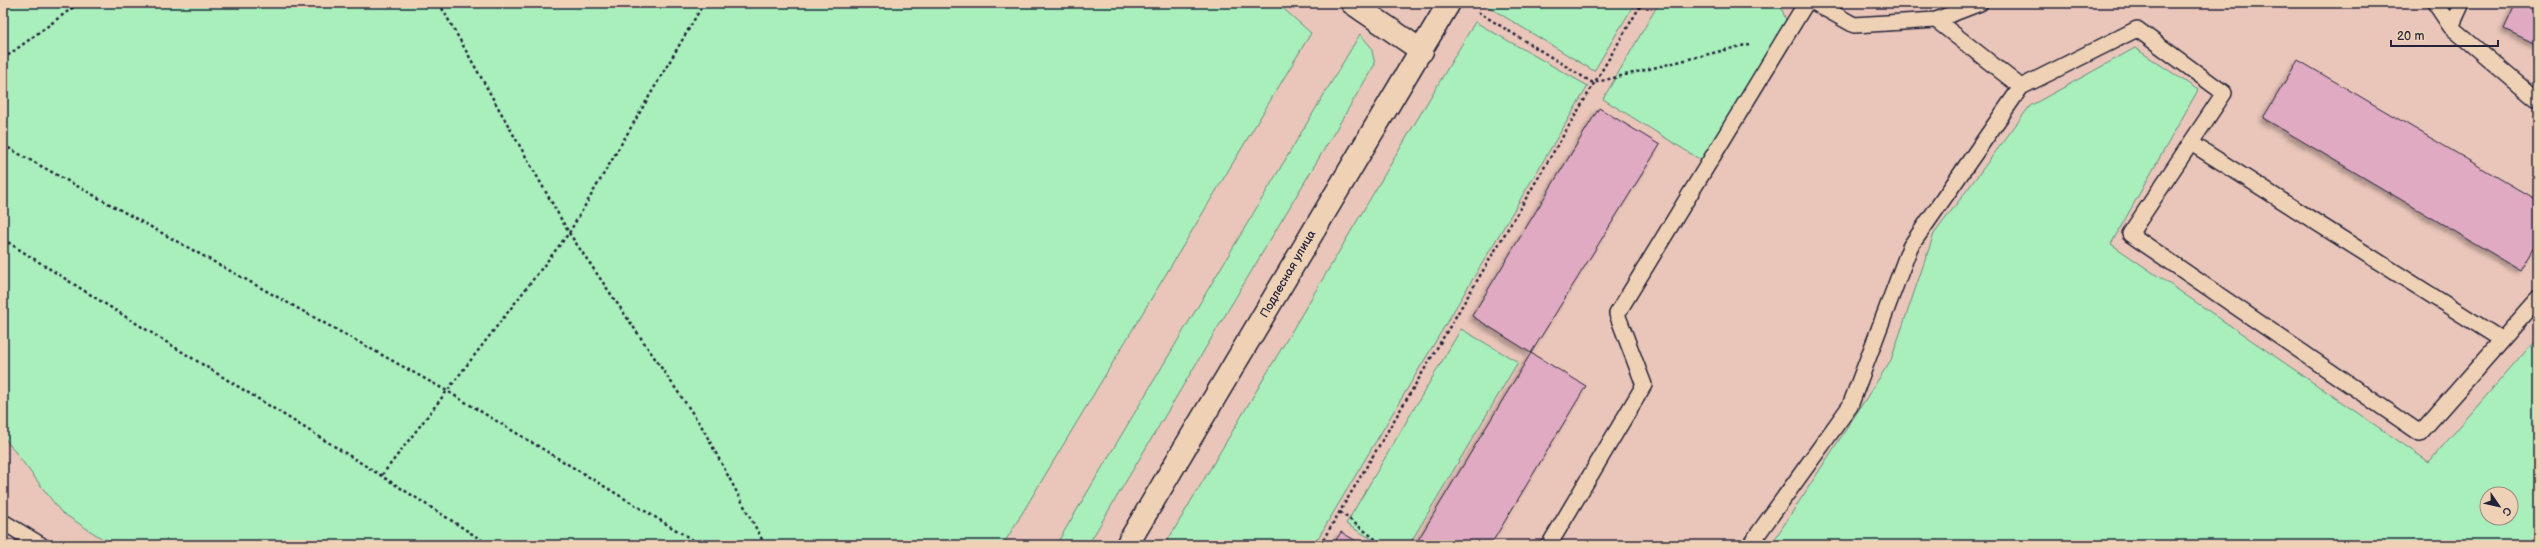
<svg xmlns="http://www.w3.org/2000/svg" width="2541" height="548" font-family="'Balsamiq Sans',sans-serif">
<defs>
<filter id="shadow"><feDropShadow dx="-3.5" dy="3.5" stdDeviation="2" flood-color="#0004"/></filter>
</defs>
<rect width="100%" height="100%" fill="#eac6ba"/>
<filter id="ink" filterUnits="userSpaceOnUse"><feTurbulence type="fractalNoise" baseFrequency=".025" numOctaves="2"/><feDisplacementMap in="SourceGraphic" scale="8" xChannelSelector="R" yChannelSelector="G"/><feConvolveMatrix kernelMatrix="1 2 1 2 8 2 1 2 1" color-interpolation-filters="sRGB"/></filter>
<g filter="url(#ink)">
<path fill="#a8efbc" stroke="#65887c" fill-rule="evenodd" d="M3,3H1277L1311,33L1003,545H112L61,512L3,436Z
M1489,3H1635L1594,71L1487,6Z
M1659,3H1775L1781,7L1787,23L1772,50L1701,160L1603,99Z
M1475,22L1588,86L1314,545H1165Z
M1360,34L1371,47L1375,64L1088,545H1056Z
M2135,48L2198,90L2111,244L2429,462L2538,336V545H1771L1891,360L1934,234L2030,106ZM2487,494H2511V518H2487Z
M1461,329L1518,362L1409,545H1382L1346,524Z"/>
<path fill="#dfaac2" stroke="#22223b" filter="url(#shadow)" d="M2516,3H2538V45L2504,29Z
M2298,60L2538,201V239L2520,270L2263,118Z
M1599,108L1660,145L1531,353L1472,316Z
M1531,353L1586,386L1496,536L1490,545H1415Z
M1341,532L1363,545H1333Z"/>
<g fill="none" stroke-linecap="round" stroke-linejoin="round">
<defs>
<path id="service" d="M1815,3L1854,25L1936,20L1980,3
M2435,3L2451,27L2538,101
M1936,20L2021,87L2137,29L2224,93L2130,234L2420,433L2538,299
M2451,27L2462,3
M2191,143L2502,340
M3,522L41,545
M1549,545L1644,385L1617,314L1806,3
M1750,545L1850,406L1910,247L2021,87"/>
<path id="minor" d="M1352,3L1422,51"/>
<path id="secondary" d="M1127,545L1449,3"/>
</defs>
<use href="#service" stroke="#22223b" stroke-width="18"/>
<use href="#minor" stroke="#22223b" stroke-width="25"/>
<use href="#secondary" stroke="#22223b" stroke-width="25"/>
<path stroke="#22223b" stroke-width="2.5" stroke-dasharray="3 3" stroke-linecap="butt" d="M439,3L569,233L702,427L765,545
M1478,12L1593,83L1749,44
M3,59L79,3
M3,145L447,391L701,545
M3,239C164,343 329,440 489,545
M382,475L569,233L704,3
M1340,512L1383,545
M1320,545L1642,3"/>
<use href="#service" stroke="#efd2b6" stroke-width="15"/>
<use href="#minor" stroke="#efd2b6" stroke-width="22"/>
<use href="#secondary" stroke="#efd2b6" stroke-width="22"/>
</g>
</g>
<g text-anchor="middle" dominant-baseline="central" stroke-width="4" stroke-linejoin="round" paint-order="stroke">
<g font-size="12" fill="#22223b" stroke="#efd2b6">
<text transform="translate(1288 274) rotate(-60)">Подлесная улица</text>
</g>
</g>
<rect width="2541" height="548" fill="none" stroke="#efd2b6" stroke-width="16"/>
<rect x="8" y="8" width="2525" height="532" fill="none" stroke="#22223b" stroke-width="1.5" filter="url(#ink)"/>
<g transform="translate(2499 506) rotate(124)"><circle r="19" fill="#efd2b6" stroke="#9d8c85"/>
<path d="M0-3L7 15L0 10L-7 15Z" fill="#22223b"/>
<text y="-6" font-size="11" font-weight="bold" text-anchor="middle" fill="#22223b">С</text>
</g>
<path d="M2391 40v6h107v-6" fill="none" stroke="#22223b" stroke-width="2"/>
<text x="2397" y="40" font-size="12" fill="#22223b" stroke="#efd2b6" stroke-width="3" paint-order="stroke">20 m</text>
</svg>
